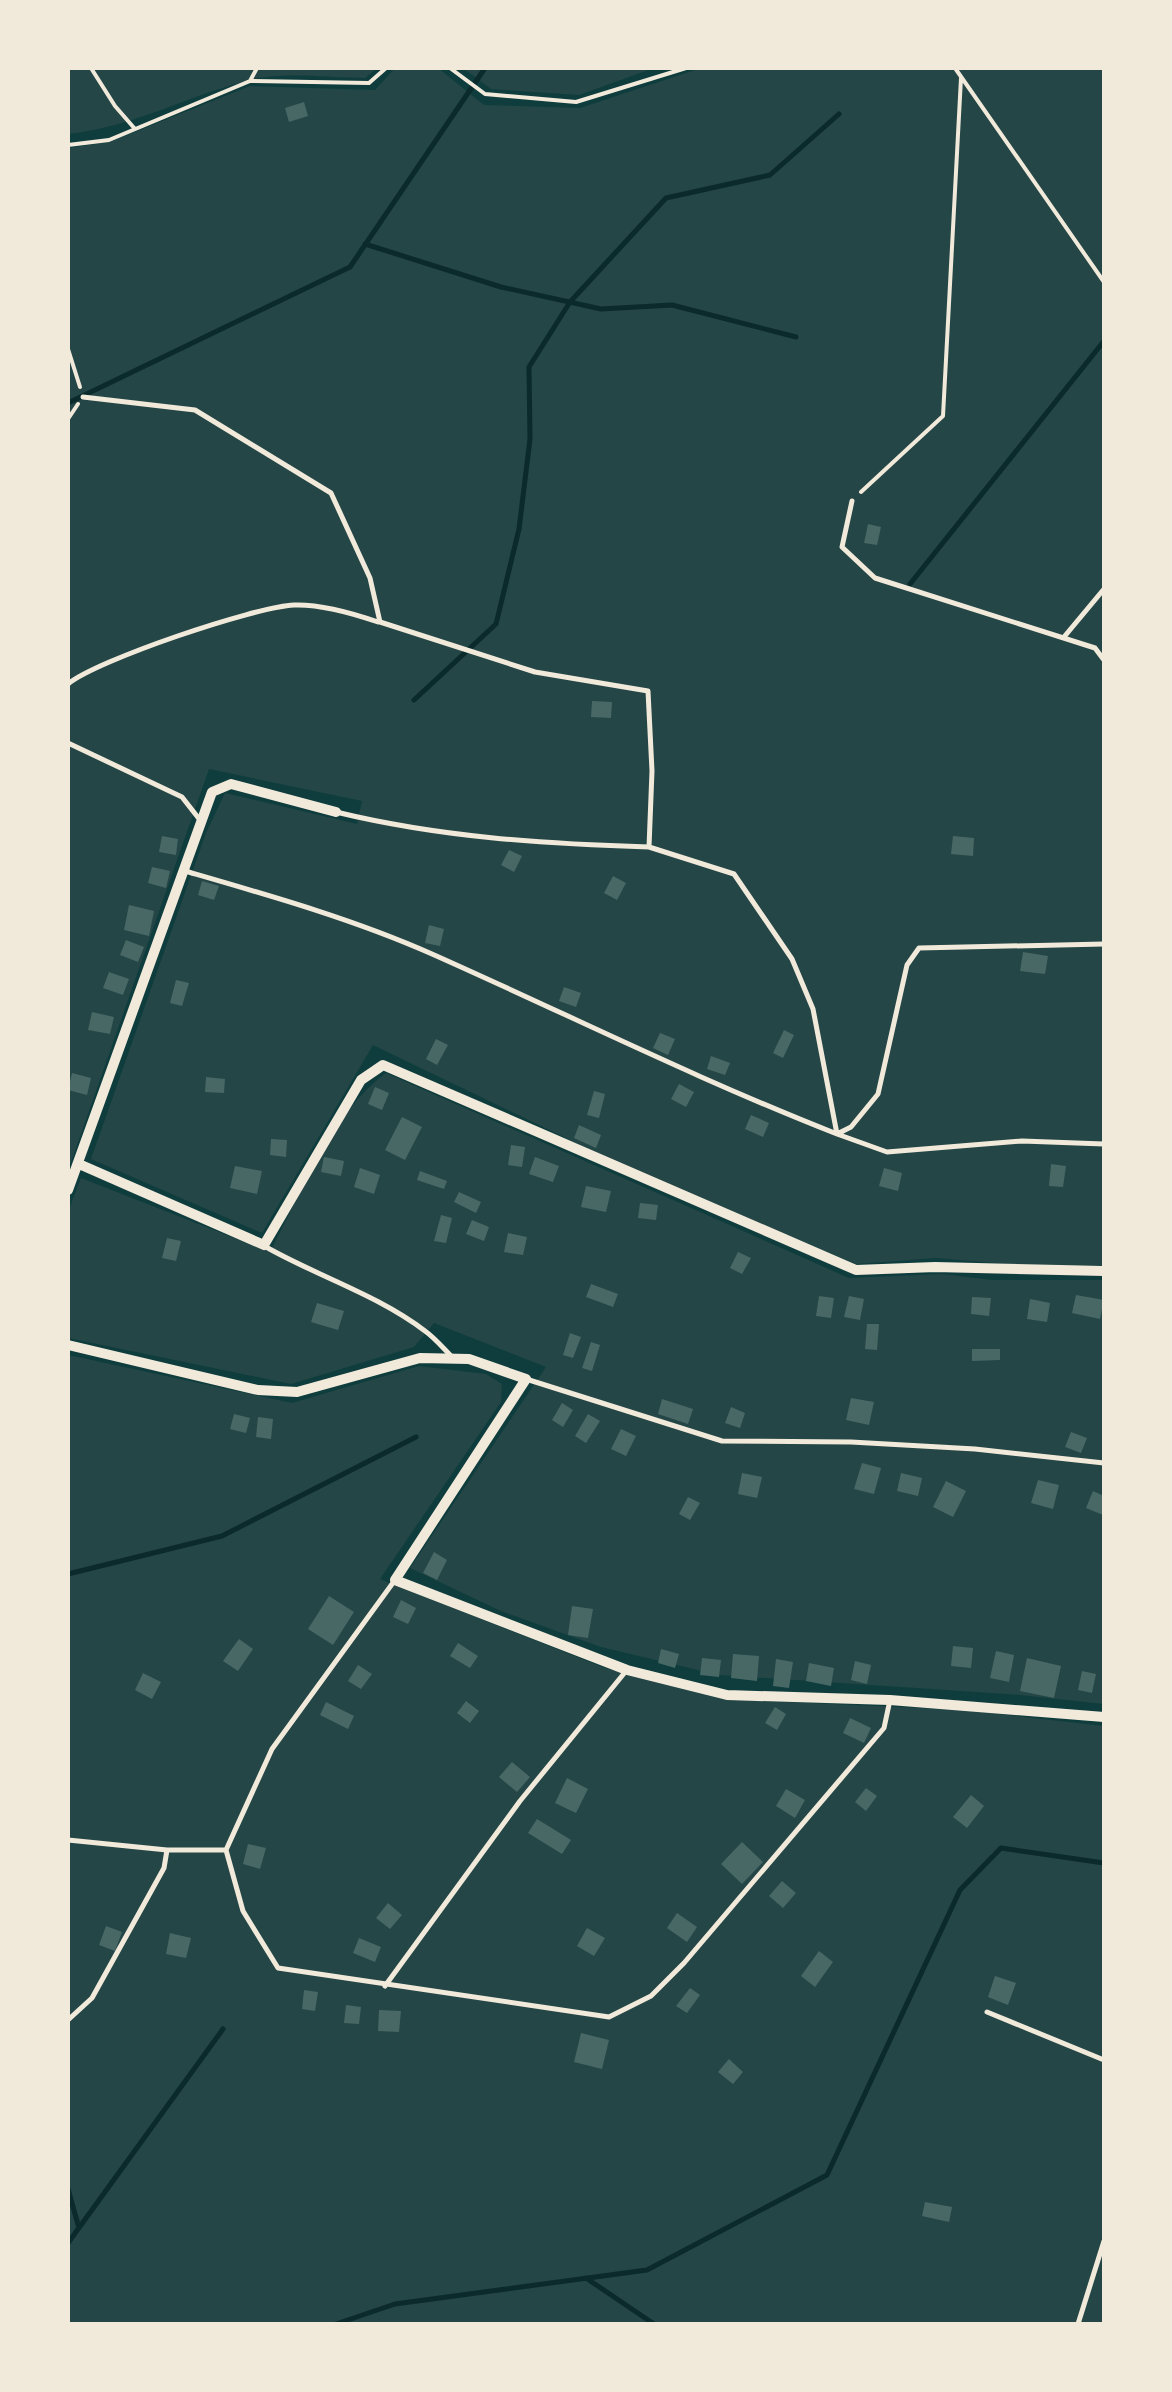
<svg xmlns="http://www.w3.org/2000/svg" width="1172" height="2392" font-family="Overpass,sans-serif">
<rect width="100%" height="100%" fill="#0f3d3e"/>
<path fill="#244646" d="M68,68H377L365,78C334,78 283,72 255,79C189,94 138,126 68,134Z
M395,68H438L484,105L580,108L701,68H1104V1265L1042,1267L936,1258L856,1264L624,1166L373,1045L262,1233L91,1159L206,833L225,793L357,824L362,801L209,769L68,1171V148L110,142L250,86L375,90Z
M463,68H654L579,95L491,89Z
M386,1073L849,1278L943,1274L992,1280H1104V1704L1020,1695L719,1675L601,1647L501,1611L410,1568L546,1367L434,1323L414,1347L291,1384L68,1338V1212L81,1178L270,1252C301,1194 332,1112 386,1073Z
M68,1355L292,1403L419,1366L486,1374L502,1384L501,1402L380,1579L605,1668L722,1699L963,1710L1104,1726V2324H68Z"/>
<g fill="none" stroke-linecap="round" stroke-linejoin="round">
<path stroke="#0a2a2b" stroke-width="5" d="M365,244L501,287L601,309L672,305L796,337
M68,403L350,267L485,68
M910,584L1104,341
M414,700L496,624L519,529L530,439L529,367L570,302L666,198L770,175L839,114
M68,1574L222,1536L416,1437
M68,2189L79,2228
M68,2243L223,2029
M586,2278L654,2324
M336,2324L395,2304L647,2270L827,2175L960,1890L1001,1848L1104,1863"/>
</g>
<path fill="#486865" d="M304,102L308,116L289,122L285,108Z
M868,524L881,527L877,545L864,543Z
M592,701L612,702L611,718L591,717Z
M162,836L178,839L176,855L159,852Z
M953,836L974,838L973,856L951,854Z
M509,850L522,856L514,872L501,865Z
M152,867L170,871L166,888L148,883Z
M613,876L626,883L617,900L604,893Z
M202,881L219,886L214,900L198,895Z
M129,905L154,911L149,936L124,930Z
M429,925L444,929L440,946L425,943Z
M126,940L144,947L138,962L120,955Z
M1023,952L1048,956L1045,974L1020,971Z
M109,972L129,979L123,995L103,988Z
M176,980L189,983L182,1006L170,1003Z
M564,987L581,993L576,1007L559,1001Z
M92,1012L114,1017L110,1034L88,1030Z
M784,1030L794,1035L783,1058L773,1053Z
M660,1033L675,1039L668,1055L653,1048Z
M436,1039L448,1045L437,1065L426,1059Z
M711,1056L730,1063L725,1075L707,1069Z
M72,1073L91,1078L87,1095L68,1090Z
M206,1077L225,1079L224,1093L205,1092Z
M679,1084L694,1092L686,1107L671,1099Z
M375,1087L389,1093L382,1110L368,1104Z
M594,1091L605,1094L599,1118L587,1115Z
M751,1115L769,1123L763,1137L745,1129Z
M402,1117L422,1127L405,1160L385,1150Z
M579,1125L601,1135L596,1148L574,1138Z
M271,1139L287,1140L286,1157L270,1155Z
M511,1145L525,1147L522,1167L508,1165Z
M324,1157L344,1161L341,1176L321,1172Z
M535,1157L559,1166L553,1182L529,1174Z
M1051,1164L1066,1166L1063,1187L1049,1186Z
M235,1166L262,1171L257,1194L230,1188Z
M360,1168L380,1175L374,1194L354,1187Z
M884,1168L902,1173L898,1191L879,1186Z
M420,1171L447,1181L444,1189L417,1180Z
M586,1186L611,1191L606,1212L581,1207Z
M459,1192L481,1202L476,1213L454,1202Z
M640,1203L658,1205L656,1220L638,1218Z
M441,1215L452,1218L446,1243L434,1241Z
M472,1220L489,1227L484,1241L466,1234Z
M508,1233L527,1237L523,1255L504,1252Z
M167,1238L181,1241L176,1261L162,1258Z
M738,1252L751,1258L742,1274L730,1268Z
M591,1284L618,1294L613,1307L586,1297Z
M1076,1295L1104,1300L1100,1319L1072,1313Z
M819,1296L834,1298L831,1318L816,1316Z
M849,1296L864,1299L860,1320L844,1317Z
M972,1297L991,1298L989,1316L971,1314Z
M1030,1299L1050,1303L1047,1322L1027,1319Z
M317,1303L344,1311L338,1330L311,1322Z
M867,1324H879L877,1350L865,1349Z
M570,1333L581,1337L573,1358L563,1355Z
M591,1342L600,1345L592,1371L582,1368Z
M972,1349H1000V1360L972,1361Z
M851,1398L874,1402L869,1425L846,1420Z
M662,1399L693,1409L688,1424L658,1414Z
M562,1403L573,1410L563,1427L552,1420Z
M731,1407L745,1413L740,1428L725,1423Z
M234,1414L250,1418L246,1433L230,1429Z
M588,1414L600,1421L586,1443L575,1436Z
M258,1417L273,1419L271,1439L256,1437Z
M621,1429L636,1436L626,1456L611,1449Z
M1071,1432L1087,1438L1081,1453L1065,1447Z
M862,1463L881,1468L874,1494L854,1489Z
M742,1473L762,1477L757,1498L738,1494Z
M901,1473L922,1478L918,1496L897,1491Z
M1038,1480L1059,1485L1053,1509L1031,1503Z
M946,1481L966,1491L953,1517L933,1507Z
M1093,1491L1104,1496L1103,1515L1086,1508Z
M688,1497L700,1503L690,1520L679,1514Z
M434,1552L447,1560L437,1580L423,1573Z
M329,1596L354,1612L333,1645L308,1629Z
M401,1600L416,1608L408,1624L393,1617Z
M572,1606L593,1609L588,1638L568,1635Z
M239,1639L253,1649L238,1671L223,1661Z
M458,1643L478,1656L470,1668L450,1656Z
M953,1646L973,1648L971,1668L951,1666Z
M661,1649L679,1654L675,1668L658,1663Z
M996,1651L1014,1655L1009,1682L990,1678Z
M733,1654L759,1656L757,1681L731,1678Z
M702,1658L721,1660L719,1677L700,1675Z
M1027,1658L1061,1666L1054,1698L1020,1691Z
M776,1659L793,1662L789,1688L773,1686Z
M855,1661L871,1665L867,1684L851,1680Z
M809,1663L834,1668L831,1686L806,1681Z
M358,1665L372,1674L361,1689L348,1681Z
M1082,1671L1096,1674L1092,1693L1078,1690Z
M143,1673L161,1682L152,1699L135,1690Z
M466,1701L479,1711L470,1723L457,1713Z
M326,1702L354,1716L348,1729L320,1715Z
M775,1707L786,1714L777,1730L765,1723Z
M850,1718L871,1728L864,1743L843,1733Z
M512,1762L530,1777L517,1792L499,1777Z
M567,1778L588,1789L576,1813L555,1803Z
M866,1788L877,1796L866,1811L855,1802Z
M786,1789L805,1800L795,1818L776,1806Z
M971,1795L984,1806L967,1828L953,1817Z
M537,1819L571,1840L562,1854L528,1833Z
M742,1842L763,1862L742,1884L721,1864Z
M248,1844L266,1848L260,1869L243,1864Z
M782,1881L796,1893L783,1908L769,1896Z
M388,1903L402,1915L390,1929L376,1918Z
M677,1913L697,1927L687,1942L667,1928Z
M106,1926L122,1932L115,1951L99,1945Z
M587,1928L605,1938L594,1956L577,1946Z
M170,1933L191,1938L186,1958L166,1954Z
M359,1938L381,1947L375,1962L353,1953Z
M819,1951L833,1962L815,1987L801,1976Z
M995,1976L1016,1983L1008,2005L988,1997Z
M690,1988L700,1995L687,2013L676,2006Z
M304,1990L318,1992L315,2011L302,2009Z
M346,2005L361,2007L359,2024L344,2023Z
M379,2010L401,2011L399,2032L378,2031Z
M581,2033L609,2040L602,2069L574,2062Z
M729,2059L743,2072L733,2084L718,2072Z
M925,2202L952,2207L949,2222L922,2216Z"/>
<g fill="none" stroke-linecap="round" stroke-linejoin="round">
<path stroke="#f1e9da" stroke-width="4" d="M91,68L115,106L135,129
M450,68L485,94L576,102L686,68
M955,68L1104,282
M250,81L257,68
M68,145L109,140L250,81L369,83L386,68
M68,349L80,387
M68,419L78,404
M861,492L943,416L961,78"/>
<path stroke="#f1e9da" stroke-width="5" d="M83,397L195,410L331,493L370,578L380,622L535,672L648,691L652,771L649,847L734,874L792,959L813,1009L837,1134L887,1152L1022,1141L1104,1144
M852,501L842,547L875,578L1095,648L1104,660
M1064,637L1104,589
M68,684C97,660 254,607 294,605C322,604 352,613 378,622
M68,743L182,797L200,820
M336,812C439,837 543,844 649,847
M185,871C268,895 353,919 432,954C567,1014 699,1080 837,1134L851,1127L878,1094L907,965L919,948L1104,944
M266,1247C317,1276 378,1295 425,1331C435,1338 444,1349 453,1358
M526,1379L722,1441L851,1442L975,1449L1104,1463
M395,1580L272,1749L226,1850L243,1911L278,1968L609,2017L651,1996L684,1963L884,1728L890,1700
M68,1840L167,1850H226
M385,1986L520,1801L626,1671
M987,2012L1104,2060
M68,2020L92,1998L164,1868L167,1850
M1078,2324L1104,2241"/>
<path stroke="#f1e9da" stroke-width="10" d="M79,1164L264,1245L361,1080L383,1065L856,1270L935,1267L1104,1271
M68,1190L212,792L231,784L336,812
M68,1345L258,1390L297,1392L420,1358L469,1359L526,1379L395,1580L627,1670L727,1695L890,1700L1104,1717"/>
</g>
<rect width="1172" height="2392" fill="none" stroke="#f1e9da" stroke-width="140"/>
</svg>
